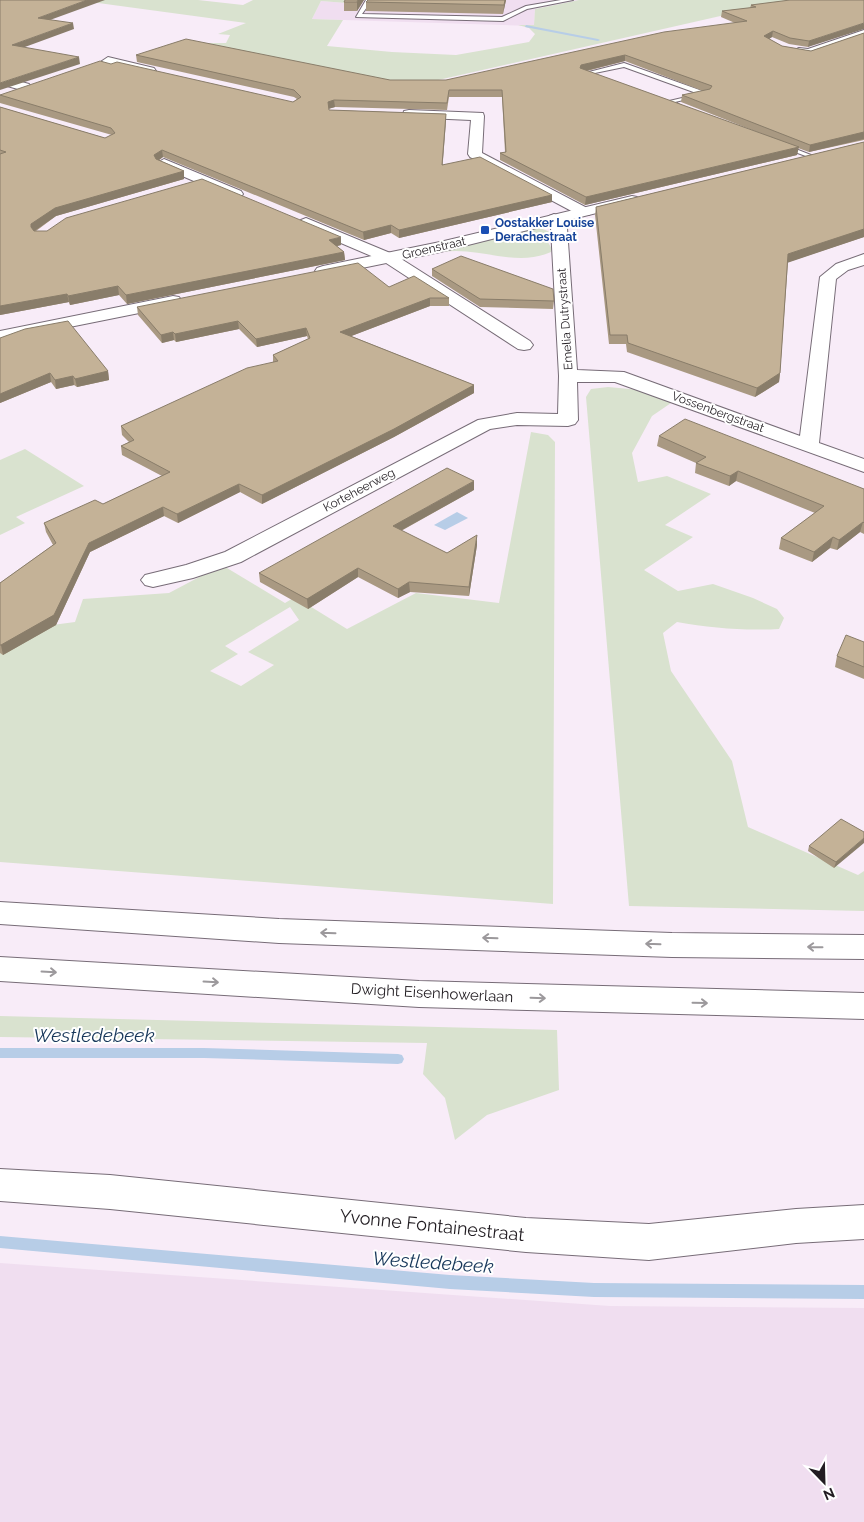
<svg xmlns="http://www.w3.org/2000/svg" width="864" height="1522" font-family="Raleway,sans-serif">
<rect width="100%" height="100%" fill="#f8ecf8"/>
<path fill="#f0def0" d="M357,0H579L535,9L534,26L312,19L321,1L346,3Z
M0,1263L610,1306L864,1308V1522H0Z"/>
<path fill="#d9e2cf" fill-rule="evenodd" d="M76,0H198L243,5L253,0H357L346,3L321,1L312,19L343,20L327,46L392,52L456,55L529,42L535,34L529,28L518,25H534L535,9L579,0H832L738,12L403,88L166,45L174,43H226L230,35L218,34L246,23Z
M531,228H540L550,232L546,239L552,249L551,252C520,266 488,251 456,251C448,251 440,252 432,253Z
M608,387L641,390L671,403L652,416L632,453L638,482L667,476L711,494L665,525L693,537L644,570L678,591L713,584L753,598L777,609L784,618L779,629C744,631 711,628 677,622L663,633L671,671L732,761L748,827L858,875L864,871V911L629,906L586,397L591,389Z
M531,432L548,435L555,442L553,904L0,862V632L75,622L83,599L169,593L222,565L285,603L295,597L347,629L416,593L499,603ZM290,607L299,620L248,652L274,665L241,686L210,671L238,654L225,646Z
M25,449L84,486L16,517L25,523L0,535V460Z
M0,1016L557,1030L559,1090L487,1115L455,1140L445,1098L423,1074L427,1043L0,1037Z"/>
<path fill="#b7cde7" d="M457,512L468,518L445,530L434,525Z"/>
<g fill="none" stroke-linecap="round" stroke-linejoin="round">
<path fill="#b7cde7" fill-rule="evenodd" d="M526,25L598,39L600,40L598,41L525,27Z
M0,1048H204L398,1054L402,1055L404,1059L402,1063L398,1064L204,1058H0Z
M0,1236L450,1275L594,1283L864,1285V1299L594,1297L450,1289L0,1248Z"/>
<defs>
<path id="lane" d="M366,0H372L362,14L502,17L526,6L561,0H573L527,9L503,21L356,17Z
M624,63L708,93L709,94L675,102L684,107L681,109L665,102L699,94L624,67L590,74L597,78L594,80L581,74Z
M779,144H783L816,157L811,158L779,146Z"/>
<path id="street" d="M864,30V37C848,43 806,64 793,51L799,48L808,49Z
M108,57L154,68L156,71L150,75L104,63L102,61Z
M0,76L29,84L31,87L25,91L0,84Z
M409,110L483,113L484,116L482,153L589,209L592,212L589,215H579L470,157L468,154L471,120L404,117L403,114L404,111Z
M164,159L241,191L243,194L241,197H231L159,166L157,163Z
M554,214L559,216L567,228L577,370L624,372L800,436L820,277L836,264L864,254V265L848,270L836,279L819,443L864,459V472L615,382H577L578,420L575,424L568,426L517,425L490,429L241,562L193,578L153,587L145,585L141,580L145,575L186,565L225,552L478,420L517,413L558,414L559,376L551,228L546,219L549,216Z
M306,218L395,255L530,341L533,345L530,349L524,350L518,349L383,261L301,226L298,223L301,220Z
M0,1169L110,1175L526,1218L649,1224L796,1209L864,1205V1239L796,1243L649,1260L526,1252L110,1209L0,1201Z"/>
<path id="secondary" d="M632,196L637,197L639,200L637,203L440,252L323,276L317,274L315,271L317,268L323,266L440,242Z
M173,296L179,297L182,301L179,305L0,341V331Z"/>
<path id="highway" d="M0,902L279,919L672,933L864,935V959L672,957L279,943L0,924Z
M0,957L419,981L864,993V1019L419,1007L0,981Z"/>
</defs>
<use href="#lane" stroke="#776c77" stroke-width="2"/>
<use href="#street" stroke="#776c77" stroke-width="2"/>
<use href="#secondary" stroke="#776c77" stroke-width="2"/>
<use href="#highway" stroke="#776c77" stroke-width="2"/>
<use href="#lane" fill="#fff" fill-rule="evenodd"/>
<use href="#street" fill="#fff" fill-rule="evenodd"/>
<use href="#secondary" fill="#fff" fill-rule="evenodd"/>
<use href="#highway" fill="#fff" fill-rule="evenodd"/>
</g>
<path fill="#a99982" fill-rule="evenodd" d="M364,0L357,11H344V2Z
M368,0H506L503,14L366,11V2Z
M864,0L808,47L789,44L772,37L769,39L782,46L811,51L864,33V140L809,152L798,148L797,155L585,205L500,160V153L505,152L502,97H449L447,110L335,107L328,109L329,110L446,114L442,165L552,195V202L399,238L391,233L364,240L163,157L159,160L184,171V179L56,216L36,231L341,245L337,246L344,252L345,260L127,304L119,295L70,305L69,302L0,315V107L105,138L112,135L0,103V95L293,102L297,99L294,97L137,62L136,55L390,80H446L735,23L721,17L722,11L750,8L751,5ZM625,61L703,91L682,95L681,102L767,136L587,71Z
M864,142V237L788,262L780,373L779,382L755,397L627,352L626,344H609L595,215L596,207Z
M432,269L554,301L553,309L480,307L432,276Z
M389,287L449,298V306H430L351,336L474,385V393L394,437L262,504L240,492L178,523L164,516L90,552L56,625L3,655L0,653V583L53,545L46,532L44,523L103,504L162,476L122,455L121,446L129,442L122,435L121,426L273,362V355L308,339L307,336L257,347L239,329L176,342L174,340L162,343L138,315L137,307Z
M0,338L108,371L109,380L77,387L74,385L56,389L51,382L0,403Z
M659,436L864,489V534L860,532L837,550L830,548L812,562L779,549L781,538L815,513L736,481L729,486L695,473L696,463L657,446Z
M474,490L401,531L447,553L477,545L469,596L410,592L398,598L358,577L308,609L260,582L259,573Z
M864,642V679L835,667L837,656Z
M864,832L834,868L808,851L809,846Z"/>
<path fill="#897d6a" d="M87,0H105L39,24L38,18Z
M358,0H364L357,11V2Z
M505,0H506L503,14L504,5Z
M73,23L74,29L14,51L12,45Z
M864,23V29L808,47L809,41Z
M773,31L772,37L763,43L764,36Z
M625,55V61L581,72L580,68L581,65Z
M79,57L80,64L0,90V83Z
M334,100L335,107L328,109V102Z
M446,114V121L442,173V165Z
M864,132V139L809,152L810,145Z
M799,147L797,155L585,205L586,197Z
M162,150L163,157L155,163L154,155Z
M184,171V179L56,216L33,232L31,227V224L55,208Z
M552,195V202L399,238V230Z
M391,225V233L364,240L363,232Z
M864,229V237L787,263L788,254Z
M341,237V245L329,248V240Z
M344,252L345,260L127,304L126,295Z
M118,286L119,295L70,305L68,296Z
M67,294L69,302L0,315V306Z
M430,298V306L341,340L340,332Z
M238,321L239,329L176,342L175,334Z
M306,328L307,336L257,347L256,339Z
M173,332L174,340L162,343L161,335Z
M108,371L109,380L77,387L75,379Z
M50,373L51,382L0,403V394Z
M780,373L779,382L755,397L757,388Z
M73,376L74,385L56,389L55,380Z
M474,385V393L394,437L262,504V495Z
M738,471L736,481L729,486L730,476Z
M474,481V490L393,535V526Z
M239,484L240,492L178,523L177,514Z
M163,507L164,516L90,552L56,625L3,655L1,645L89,543Z
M863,522L860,532L837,550L839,540Z
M477,535V545L469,596V587Z
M833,537L830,548L812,562L814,552Z
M358,568V577L308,609L307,599Z
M409,582L410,592L398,598V589Z
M864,838V843L834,868L836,862Z"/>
<path fill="#c4b297" stroke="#897d6a" d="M0,0H87L38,18L73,23L12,45L79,57L0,83Z
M345,0H358L357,2H344Z
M368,0H505L504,5L366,2Z
M790,0H864V23L809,41L790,38L773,31L764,36L782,46L811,51L864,33V132L810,145L682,95L710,89L712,86L625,55L581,65L580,68L799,147L586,197L500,153L506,152L502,90H449L447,103L334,100L328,102L329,110L446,114L442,165L480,157L552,195L399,230L391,225L363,232L162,150L154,155L156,159L184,171L55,208L31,224V227L34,231H47L66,218L202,179L341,237L329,240L344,252L126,295L118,286L68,296L67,294L0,306V154L6,152L0,150V107L105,138L115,133L111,128L0,95L100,61L111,64L117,62L293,102L301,97L294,90L136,55L186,39L390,80H446L664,32L747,21L722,11L756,7L751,5Z
M864,142V229L788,254L780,373L757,388L628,343L627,335H610L596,207Z
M461,256L553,289L554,301L480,299L432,269Z
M358,263L389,287L414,276L449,298H430L340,332L474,385L394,429L262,495L239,484L177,514L163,507L89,543L54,615L1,645H0V583L56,543L44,523L95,500L103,504L170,472L121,446L134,440L121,426L247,368L278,361L273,355L310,338L306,328L256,339L238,321L175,334L173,332L161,335L137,307Z
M68,321L108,371L75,379L73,376L55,380L50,373L0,394V338L25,329Z
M685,419L864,489V523L863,522L839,540L833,537L814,552L781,538L824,506L738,471L730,476L696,463L706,457L659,436Z
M447,468L474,481L393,526L447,553L477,535L469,587L409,582L398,589L358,568L307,599L259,573Z
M846,635L864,642V667L837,656Z
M841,819L864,832V838L836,862L809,846Z"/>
<defs><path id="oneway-shaft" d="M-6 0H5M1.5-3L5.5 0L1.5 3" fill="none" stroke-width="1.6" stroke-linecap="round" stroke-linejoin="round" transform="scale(1.25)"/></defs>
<g stroke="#9c999c">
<use href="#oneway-shaft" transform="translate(328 933) rotate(-178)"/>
<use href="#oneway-shaft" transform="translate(490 938) rotate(-178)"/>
<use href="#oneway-shaft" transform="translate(653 944) rotate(-178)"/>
<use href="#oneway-shaft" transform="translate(815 947) rotate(-179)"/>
<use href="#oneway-shaft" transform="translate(49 972) rotate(3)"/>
<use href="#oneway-shaft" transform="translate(211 982) rotate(3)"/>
<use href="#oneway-shaft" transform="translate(538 998) rotate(2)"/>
<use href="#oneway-shaft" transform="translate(700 1003) rotate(1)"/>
</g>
<rect fill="#1a4fb4" stroke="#fff" stroke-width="2" x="480" y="225" width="10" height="10" rx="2.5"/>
<g text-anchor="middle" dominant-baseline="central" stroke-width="4" stroke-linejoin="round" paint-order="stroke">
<g font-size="12" font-weight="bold" fill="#164399" stroke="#fff" text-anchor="start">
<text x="495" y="223">Oostakker Louise<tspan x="495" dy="14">Derachestraat</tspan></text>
</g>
<g font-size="12" fill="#221d22" stroke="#fff">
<text transform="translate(434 248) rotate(-13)">Groenstraat</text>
<text transform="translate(565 319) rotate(-94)">Emelia Dutrystraat</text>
<text transform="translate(718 412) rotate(20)">Vossenbergstraat</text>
<text transform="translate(359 490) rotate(-28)">Korteheerweg</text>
</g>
<g font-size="15" fill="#221d22" stroke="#fff">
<text transform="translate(432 993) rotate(3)">Dwight Eisenhowerlaan</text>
</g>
<g font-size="18" fill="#221d22" stroke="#fff">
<text transform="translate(432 1225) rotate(6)">Yvonne Fontainestraat</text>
</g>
<g font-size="19" font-style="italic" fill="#17375a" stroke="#fff">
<text x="94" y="1035">Westledebeek</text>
<text transform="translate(433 1262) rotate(4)">Westledebeek</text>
</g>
</g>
<g transform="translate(824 1482) rotate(157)" stroke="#ffffff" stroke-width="4" paint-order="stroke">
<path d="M0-4L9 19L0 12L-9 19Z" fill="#221d22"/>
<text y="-8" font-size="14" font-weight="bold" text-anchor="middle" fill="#221d22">N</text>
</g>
</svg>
